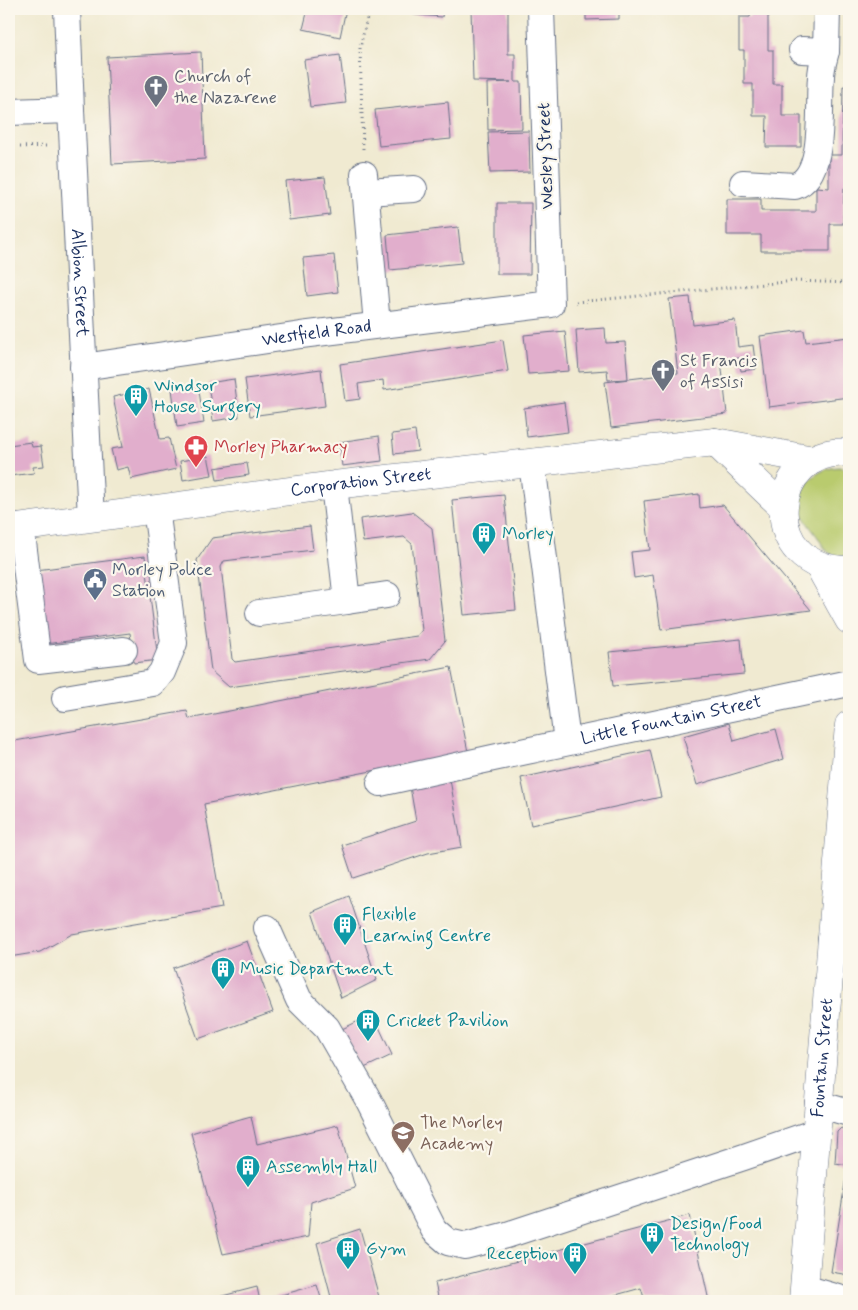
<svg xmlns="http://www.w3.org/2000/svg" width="858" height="1310" font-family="Mynerve,sans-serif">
<rect width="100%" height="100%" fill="#fbf7ec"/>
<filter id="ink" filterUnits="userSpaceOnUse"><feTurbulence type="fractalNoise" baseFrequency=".02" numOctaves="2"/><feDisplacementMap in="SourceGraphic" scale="10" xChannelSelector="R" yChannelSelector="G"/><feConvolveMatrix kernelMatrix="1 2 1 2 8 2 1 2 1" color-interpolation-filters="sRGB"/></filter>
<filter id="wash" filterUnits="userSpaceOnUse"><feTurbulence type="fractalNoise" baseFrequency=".0096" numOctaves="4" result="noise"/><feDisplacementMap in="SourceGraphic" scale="20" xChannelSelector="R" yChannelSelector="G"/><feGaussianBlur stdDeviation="1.12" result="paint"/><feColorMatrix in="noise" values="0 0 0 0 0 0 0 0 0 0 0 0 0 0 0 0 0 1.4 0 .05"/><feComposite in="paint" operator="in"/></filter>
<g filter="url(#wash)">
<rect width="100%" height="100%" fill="#f0ead1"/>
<path fill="#b9cb6e" stroke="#6a7d66" d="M839,467L849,470V561C842,559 834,558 828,552C824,548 820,541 817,536C811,528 804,520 801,510C796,486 817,468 839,467Z"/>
<g id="blocks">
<path fill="#e1aecc" d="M308,9H346L340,37L303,29Z
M394,9H443L442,17L394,13Z
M471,9H508V54H515V82H521L522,129L488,130L487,83L511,82L473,81Z
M586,9H619V19L586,20Z
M752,9H789V16H768V50H773V84H782V116H801V147H766L767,116H753V84H744V50H739V17H750Z
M201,52L205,159L112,164L107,57Z
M340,55L346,103L310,107L304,60Z
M843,86L849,87V188H844L843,224H830V251H761V235H727V199H761V211H816V187L829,188V155H842Z
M448,102L451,139L379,146L375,110Z
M529,131L530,172L490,173L488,132Z
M325,177L330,215L289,220L285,181Z
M497,203H531L530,274H497Z
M458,227L462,263L390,270L387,235Z
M334,255L338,292L307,296L303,258Z
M690,297L693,325L735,320L738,347L753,345L756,369L741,371L739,358L721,360L727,414L611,428L605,382L678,373L669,299Z
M605,328L606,343L625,342L628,379L608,380L607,370L579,372L576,330Z
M804,330L806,342L849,337V397L769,407L760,336Z
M565,331L569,371L528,374L524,335Z
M503,340L508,371L384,390L383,380L358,384L360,399L345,401L340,364Z
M321,369L325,406L250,416L245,379Z
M234,379L239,417L213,421L208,383Z
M198,385L204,423L177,427L172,389Z
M149,389L160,439L169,438L176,469L131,479L128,467L116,470L111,449L123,447L113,397Z
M564,402L568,432L527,437L524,408Z
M415,431L418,451L394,454L392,434Z
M379,436L382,461L342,466L339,442Z
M31,442L32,447L41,446L44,466L33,467L34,473L9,476V445Z
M208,456L212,475L183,480L180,461Z
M247,463L249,475L217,480L215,468Z
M699,494L700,508L723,505L811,610L661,630L653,575L634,578L631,552L650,550L644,501Z
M504,495L516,610L464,615L452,500Z
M412,512L432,528L445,641L430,659L229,687L211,671L197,560L212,538L310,526L313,550L224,561L221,567L232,659L235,662L417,636L422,630L412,544L404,537L363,542L360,519Z
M145,556L158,660L134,663L130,633L45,644L36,570Z
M741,639L744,674L613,686L609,652Z
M451,667L468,752L204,804L222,908L72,934L40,952L9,957V742L187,711L189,719Z
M729,723L734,741L776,729L784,759L697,785L683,736Z
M650,750L661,797L531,825L521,778Z
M449,774L462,847L428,853L353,878L342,845L416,821L409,781Z
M349,896L377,980L341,998L312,912Z
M247,941L273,1012L198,1039L173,968Z
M373,1014L392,1055L362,1069L342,1029Z
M251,1116L257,1144L338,1125L355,1188L311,1202L308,1237L223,1254L191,1133Z
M841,1128L849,1131V1165L835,1163L837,1132Z
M846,1177L849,1178V1275L831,1272Z
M690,1215L709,1301H645L641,1288L594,1301H439L435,1283Z
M360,1229L379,1297L361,1301H332L317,1243Z
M317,1285L322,1301H203L257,1287L260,1301Z"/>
</g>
</g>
<g filter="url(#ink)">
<use href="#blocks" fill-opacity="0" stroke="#667086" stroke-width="1"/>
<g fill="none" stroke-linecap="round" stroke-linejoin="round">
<defs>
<g id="minor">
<path d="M67,9L71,110"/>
<path d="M802,50L826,51L827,9"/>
<path id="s1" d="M9,112L71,110L91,518"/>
<path d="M364,174L377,325"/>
<path d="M743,183L795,186C827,175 818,104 821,77C821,68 824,59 826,51"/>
<path d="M366,192L414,189"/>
<path id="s2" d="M83,367L301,335L551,304L541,9"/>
<path d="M532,463L567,742"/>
<path d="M21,527L38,660L124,650"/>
<path d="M347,601L387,595"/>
<path d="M259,613L347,601L334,485"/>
<path d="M65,698L153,683L162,672L174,643L156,509"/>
<path id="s3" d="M380,783L493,758L849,683"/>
<path d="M267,928L299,1000L327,1028L369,1101L434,1230L448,1242L465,1246L507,1235L744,1157L816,1132"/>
<path d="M831,940L849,939"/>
<path d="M818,1104L849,1113"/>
<path d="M804,1288L849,1301"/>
</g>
<g id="major">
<path d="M715,442L783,507"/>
<path d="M849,453C768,445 756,571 849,570"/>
<path id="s4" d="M9,529L334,485L715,442L813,460"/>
<path d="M819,566L849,620"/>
<path id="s5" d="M803,1301L849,725"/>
</g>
</defs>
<use href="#minor" stroke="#667086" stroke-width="28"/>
<use href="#major" stroke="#667086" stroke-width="29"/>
<path stroke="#667086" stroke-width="3" stroke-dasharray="1 4" stroke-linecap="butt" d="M20,147L47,146
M363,149L360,48L369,9
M576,302L796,281L849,283"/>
<use href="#minor" stroke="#fff" stroke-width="26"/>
<use href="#major" stroke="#fff" stroke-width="28"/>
</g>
</g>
<defs>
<symbol id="church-pin" viewBox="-11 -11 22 30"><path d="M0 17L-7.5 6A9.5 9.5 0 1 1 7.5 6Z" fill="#6b7280" stroke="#fbf7ec"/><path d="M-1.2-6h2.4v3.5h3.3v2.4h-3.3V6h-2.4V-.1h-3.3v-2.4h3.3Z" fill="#fff"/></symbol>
<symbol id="building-pin" viewBox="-11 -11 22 30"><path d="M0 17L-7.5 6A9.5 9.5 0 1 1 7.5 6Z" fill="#0f9aa8" stroke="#fbf7ec"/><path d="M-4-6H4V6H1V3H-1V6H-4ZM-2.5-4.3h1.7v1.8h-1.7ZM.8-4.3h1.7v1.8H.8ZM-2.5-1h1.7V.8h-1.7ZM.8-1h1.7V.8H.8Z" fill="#fff"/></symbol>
<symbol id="pharmacy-pin" viewBox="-11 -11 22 30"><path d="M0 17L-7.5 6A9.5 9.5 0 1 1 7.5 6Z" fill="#e0444e" stroke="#fbf7ec"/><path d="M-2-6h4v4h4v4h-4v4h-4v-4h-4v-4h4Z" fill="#fff"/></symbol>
<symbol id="civic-pin" viewBox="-11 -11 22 30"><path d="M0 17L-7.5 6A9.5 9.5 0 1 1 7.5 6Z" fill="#5c6f8a" stroke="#fbf7ec"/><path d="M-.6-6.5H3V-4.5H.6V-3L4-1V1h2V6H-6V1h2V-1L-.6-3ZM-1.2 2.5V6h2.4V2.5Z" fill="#fff"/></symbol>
<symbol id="school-pin" viewBox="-11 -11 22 30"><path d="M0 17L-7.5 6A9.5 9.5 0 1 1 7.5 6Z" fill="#8d6e63" stroke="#fbf7ec"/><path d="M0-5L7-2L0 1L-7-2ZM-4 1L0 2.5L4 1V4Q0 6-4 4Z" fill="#fff"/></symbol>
</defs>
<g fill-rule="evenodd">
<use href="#church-pin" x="142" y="73" width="28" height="38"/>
<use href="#church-pin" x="649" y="357" width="28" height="38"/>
<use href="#building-pin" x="122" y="382" width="28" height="38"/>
<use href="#pharmacy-pin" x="182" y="433" width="28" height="38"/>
<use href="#building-pin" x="470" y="520" width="28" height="38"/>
<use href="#civic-pin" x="81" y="566" width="28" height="38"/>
<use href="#building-pin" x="331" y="911" width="28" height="38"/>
<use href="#building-pin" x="209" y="955" width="28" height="38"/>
<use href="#building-pin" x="354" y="1007" width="28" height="38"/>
<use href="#school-pin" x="389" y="1119" width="28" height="38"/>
<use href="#building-pin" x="234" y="1153" width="28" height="38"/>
<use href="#building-pin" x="638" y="1220" width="28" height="38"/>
<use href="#building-pin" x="334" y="1235" width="28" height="38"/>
<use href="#building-pin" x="561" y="1240" width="28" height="38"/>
</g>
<g text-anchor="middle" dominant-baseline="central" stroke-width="4.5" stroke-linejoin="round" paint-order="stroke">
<g font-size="18" fill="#5b616d" stroke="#fbf7ec" text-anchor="start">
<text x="174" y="77">Church of<tspan x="174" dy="21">the Nazarene</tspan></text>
<text x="680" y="361">St Francis<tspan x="680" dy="21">of Assisi</tspan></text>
</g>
<g font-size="18" fill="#1b2f5e" stroke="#fbf7ec">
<text transform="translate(546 156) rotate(-92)">Wesley Street</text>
<text stroke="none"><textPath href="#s1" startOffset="235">Albion Street</textPath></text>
<text stroke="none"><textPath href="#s2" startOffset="236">Westfield Road</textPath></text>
<text stroke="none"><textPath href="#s4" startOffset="355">Corporation Street</textPath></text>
<text stroke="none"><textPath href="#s3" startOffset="298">Little Fountain Street</textPath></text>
<text stroke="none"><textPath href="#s5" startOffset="244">Fountain Street</textPath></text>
</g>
<g font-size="18" fill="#0d838f" stroke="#fbf7ec" text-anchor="start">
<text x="154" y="386">Windsor<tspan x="154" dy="21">House Surgery</tspan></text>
<text x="502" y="534">Morley</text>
<text x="362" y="915">Flexible<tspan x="362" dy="21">Learning Centre</tspan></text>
<text x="240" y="969">Music Department</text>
<text x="386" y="1021">Cricket Pavilion</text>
<text x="266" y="1167">Assembly Hall</text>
<text x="670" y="1224">Design/Food<tspan x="670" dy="21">Technology</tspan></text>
<text x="366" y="1249">Gym</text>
<text x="558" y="1254" text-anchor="end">Reception</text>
</g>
<g font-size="18" fill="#be3a42" stroke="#fbf7ec" text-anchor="start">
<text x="214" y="447">Morley Pharmacy</text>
</g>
<g font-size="18" fill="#4e5e75" stroke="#fbf7ec" text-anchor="start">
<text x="112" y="570">Morley Police<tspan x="112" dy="21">Station</tspan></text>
</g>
<g font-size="18" fill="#785e54" stroke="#fbf7ec" text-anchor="start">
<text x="420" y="1123">The Morley<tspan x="420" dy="21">Academy</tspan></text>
</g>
</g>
<rect width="858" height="1310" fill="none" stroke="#fbf7ec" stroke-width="30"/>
</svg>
